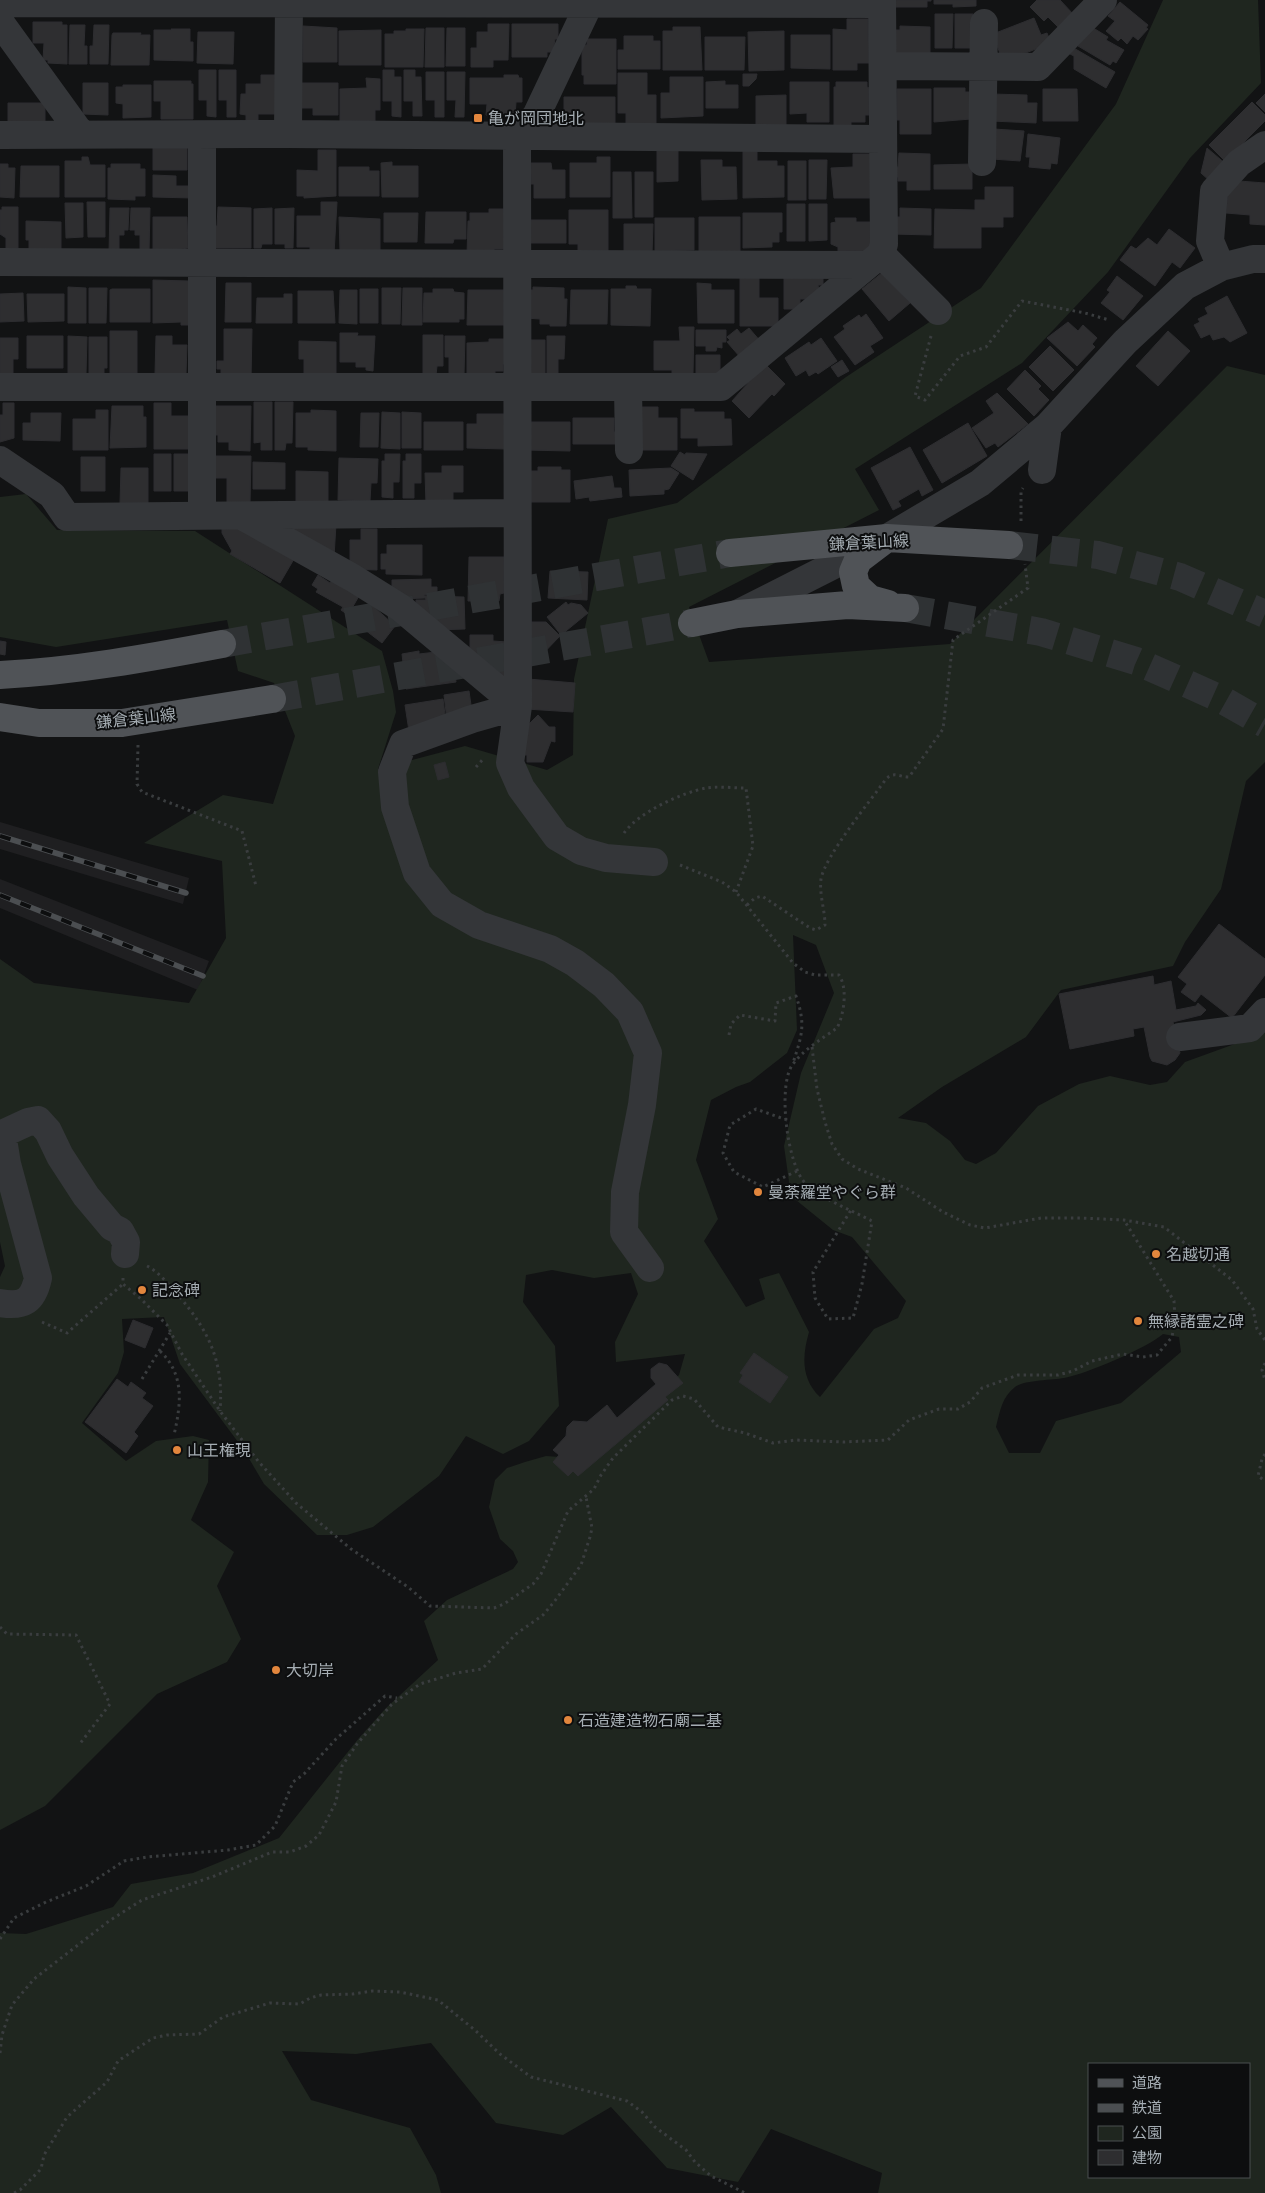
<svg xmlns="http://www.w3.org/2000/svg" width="1265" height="2193" font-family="Ubuntu,'Noto Sans JP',sans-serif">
<rect width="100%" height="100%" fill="#121314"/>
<path fill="#1f1f21" d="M0,822L189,878L183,904L0,849Z
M0,879L209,961L198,990L0,908Z"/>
<path fill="#1f261f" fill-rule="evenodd" d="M1163,0H1258L1261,83L1190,158L1108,272L1022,363L855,469L879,510L689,607L709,662L950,644L1227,366L1265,375V762L1246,781L1221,889L1185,942L1173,966L1061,990L1026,1037L942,1087L898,1118L926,1123L950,1141L965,1160L976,1164L996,1153L1038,1106L1079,1084L1110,1076L1150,1085L1167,1082L1185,1062L1265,1033V2193H878L882,2173L771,2129L738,2182L667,2168L611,2107L563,2135L496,2123L431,2043L356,2054L282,2051L311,2100L410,2128L436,2175L441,2193H0V1933L26,1934L113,1907L131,1884L193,1873L279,1838L359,1738L386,1708L438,1660L424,1621L447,1600L513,1569L518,1562L513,1551L500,1539L489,1507L495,1480L507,1468L525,1462L546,1456L574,1458L653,1401L679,1375L685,1354L616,1362L615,1342L638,1294L631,1273L594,1278L552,1270L526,1275L523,1302L555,1346L559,1406L529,1441L503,1454L466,1436L439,1476L373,1527L347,1535H317L264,1484L244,1450L180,1364L164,1317L122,1319L124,1352L118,1373L82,1423L126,1461L156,1441L193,1436L209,1440L208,1482L191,1520L234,1552L217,1586L241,1639L227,1662L157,1694L45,1806L0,1830V1277L5,1266L0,1242V959L34,983L189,1003L226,938L222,861L144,843L223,795L273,804L295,736L274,683L238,671L227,620L56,647L0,637V497L26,494L57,530L195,531L382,651L393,691L396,712L378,769L465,746L547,770L573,755L574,679L608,519L677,503L846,377L981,288L1116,104ZM793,935L816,945L834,993L801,1073L784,1146L791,1196L833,1230L852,1237L906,1301L898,1318L874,1329L820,1397C801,1379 802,1356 809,1332L779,1273L759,1279L765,1299L746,1307L704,1241L718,1219L696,1160L711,1100L736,1087L750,1082L787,1053L797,1030ZM1163,1334L1179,1337L1181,1352L1121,1403L1056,1421L1040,1453H1009L996,1427C1000,1411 1002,1397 1015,1387C1024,1380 1053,1380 1064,1378C1086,1374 1147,1348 1163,1334ZM1089,2064H1249V2177H1089Z"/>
<path fill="#2e2e30" stroke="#2d2d30" d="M892,0H931V1H927V7H892Z
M934,0H976V6L953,7V4H934Z
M1037,0H1060L1074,15L1060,29L1048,17L1044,21L1030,7Z
M1120,2L1148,25L1146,28L1148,29L1138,40L1133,36L1127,44L1121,38L1118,41L1106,31L1115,21L1108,16Z
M935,14H953L952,48H935Z
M955,14H973V48H955Z
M1034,18L1041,35L1047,33L1051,43L1003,62L993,34Z
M847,19H868L869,63H857V70H833V29L847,30Z
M33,22H62V25H67V64L48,63V60H43L44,43H33Z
M488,24H509L508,60H493V67H471V48H477V32H488Z
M512,24H558V39H555L553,52H547V57H512Z
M70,25H85L84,46H87V64H69Z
M94,25H109L108,64H90V46H93Z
M303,26L337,28V62H303Z
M900,26L930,27V58H892L893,30H900Z
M1090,26L1108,37L1106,40L1124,50L1116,63L1113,61L1110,65L1078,46Z
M673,27H700L702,70H663V31H673Z
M426,28H444V67H425Z
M447,28H465V66H446Z
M171,29H190V42H193V61L154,60V30H172Z
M406,29H424L423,67H385V34H394V31H406Z
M381,30V65H339V31Z
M784,31V70L749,71L748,32Z
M198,32H234L233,64L197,63Z
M113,33H141L140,35H150L149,65H111L112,35Z
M791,35H830V69L791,68Z
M624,36H653V41H660V69H618V50H624Z
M705,37H745L744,70H705Z
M587,39H616V84H584V75H582V53L583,45H587Z
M1072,47L1115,72L1106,88L1074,69V56L1068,53Z
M199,70H216V117L207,116V100H199Z
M219,70H236V117H227V100H219Z
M383,70H394V77H401V117L392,116V101H383Z
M404,70H415V77H421L422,116H413V101H404Z
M426,72H444V117H435V100H426Z
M447,72H465L464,117H455L456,100H447Z
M618,73H647V95H656V124L626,130V113H618Z
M743,74H757L756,79L749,86H743Z
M261,75H275L280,114H258V122H246V115L240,114L241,94H246V84H261Z
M504,75H518L519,78H522V102H516L515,116L486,115L487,104H470V78H504Z
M670,77H703V116L661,118V93H670Z
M366,78L380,79V110H375V121H340V89L367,88Z
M154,81H191V84H193V119H161V101H154Z
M725,81V85H738V108H706V82Z
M790,82H829V122H807V113L790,114Z
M836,82H867V87L869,88V115H865V122H851V129H834V87H836Z
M83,83H108V115L83,114Z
M299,83H338V115H313V108H299Z
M123,85H151V117L123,118V104L116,103V87H123Z
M934,88H965V92H971V119L934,122Z
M897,89H931V134H900V120H897Z
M1043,89H1077L1078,121H1043Z
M992,94L1027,95V103H1037L1036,123L991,121Z
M1265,94V112L1256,103Z
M786,95V125L756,126V96Z
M564,97H615V130H576L575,122L564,123L565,118H561V111H564Z
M1252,102L1265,115V121L1225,161L1209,145Z
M8,103H45V128H8Z
M994,129L1024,131L1020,161L992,159Z
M1028,134L1060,138L1057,164L1051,163L1050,169L1029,167L1030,157H1026Z
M153,148H187V170H153Z
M1207,148L1227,165L1211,182L1201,173Z
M318,150H336V196L304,198V196H297V170L318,171Z
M657,150H678V181L657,182Z
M743,151H757V161H777V166H784V197L743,198Z
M899,153L930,154V190H907V181H898V177H892V167H898Z
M853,154H871L872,198H834L831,168L853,167Z
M82,157H88L90,165H105V197H65V161H82Z
M597,157H610V197H570V163H597Z
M701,160H722V167H736L737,199L702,200Z
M809,160H827L826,199H809Z
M788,161H806V200H788Z
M392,162V166H418V197H382L381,163Z
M530,163H551L552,170H565V198H534V184H531Z
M0,164H8V168H15L14,198L0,197Z
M111,164H140V169H145V196H135V200L108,199V168H111Z
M972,164V189H934V165Z
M21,166H59V197H20Z
M339,167H369V171H379V196H339Z
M613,172H631L632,218H613Z
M635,172H653V217H635Z
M153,175L176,176V186H192V198L153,197Z
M1239,181L1265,183V225L1250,224V215L1226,213L1227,195Z
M985,187H1013V217H1003V227H981V248H934L935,209L975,210V200H985Z
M87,202H105V237H88Z
M321,202H337L334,254H310V247H297V216H321Z
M65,203H83V237L66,238Z
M787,204H805V241H787Z
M809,204H827V240L809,241Z
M2,207H18V250L6,251V238L0,234V210H2Z
M218,207L251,208V248H213V226H217Z
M110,208H129L128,230H124V235H119V253H109Z
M131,208H150L149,253H140V235H135V230H130Z
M272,208V244H262L261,248H254V209Z
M294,208L293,248H285V244H275V209Z
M900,208L931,209V235L892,234V217H900Z
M489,209H508V249H494V252L467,255L468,221H470V213H489Z
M569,210H608V251H578V244H569Z
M426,212H466V239H454L453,243H425Z
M384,213H418L417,242H384Z
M743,213H782V232H779V242H772V247L743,248Z
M153,217H187L188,248L153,253Z
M339,217L380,219V251H340Z
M699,217H740V252L699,253Z
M655,218H694V250L655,251Z
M835,218H856V222H871L872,251H838V247L831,244V223L836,222Z
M530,220H566V243H530Z
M26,221L61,222V250H29V240H26Z
M624,224H653L652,254H624Z
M1169,229L1195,248L1180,268L1172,262L1155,286L1120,260L1131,246L1136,249L1148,238L1157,245Z
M740,272H759V298H778V326H740Z
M883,272L910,303L889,321L862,289Z
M784,276L823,278V285H818L819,291L810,299H800V309H784Z
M1117,276L1143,296L1123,320L1101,303L1110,292L1107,290Z
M153,280L189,281L193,325H181V322L153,323Z
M226,283H251V322H225Z
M697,283L711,284V290H734V323H698Z
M626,286H636L637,289H651L650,326L611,325V289H626Z
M68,287L86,288V323H68Z
M533,287L564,288V299H567L566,326H550V324H540V319L525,318L530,290H533Z
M89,288H107L106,323H89Z
M382,288H401L400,324H382Z
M403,288H422V325H402Z
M112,289H150V322H110V290Z
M360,289H378V323H360Z
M433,289H453L454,292L464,293V319H459V322H423L424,293H433Z
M340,290H357V324L339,323Z
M468,290H504V325H467Z
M571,290H608L607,324H570Z
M298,291H333L335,323H298Z
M23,293L24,321L0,322V294Z
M27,294H64V321L28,322Z
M284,294H292V323H256L257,298H284Z
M1227,296L1247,333L1230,342L1224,337L1213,340L1210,334L1201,338L1194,325L1200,322L1198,319L1208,314L1205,308Z
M866,314L883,338L870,346L874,352L855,365L834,337L845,329L843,326L859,315L861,318Z
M1068,322L1078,331L1083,325L1097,338L1092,344L1095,347L1077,366L1047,338Z
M679,327H694L693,374H672V370H654V341H680Z
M749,328L761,342L740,357L727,342L730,340L727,337L737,329L741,334Z
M224,329H252L251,379L221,378V369H217V361H224Z
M696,330H726V342H722V348L717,347L716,351H706V346H696Z
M110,331H137V373H110Z
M1168,331L1190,351L1158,386L1136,366Z
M340,333H358L357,336H375L373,371L366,370V367H356V362H340Z
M423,335H443V366H437L436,375H423Z
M27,336H63V368H27Z
M68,336L87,337L86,374H68Z
M156,336H172V345H187L186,374H155Z
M445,336H465L464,375H449V357H445Z
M547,336H565L564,359H558V378H547Z
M89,337H107V368H104V376L89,377Z
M0,338H18V359H13V375H0Z
M821,338L837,361L818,374L816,372L809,376L806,370L796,376L785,358L809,342L811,345Z
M489,339H507V364H503V371H495V378L467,379V343L489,342Z
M526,340H545V376H530Z
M299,341L336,342V377H304V359H299Z
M1050,346L1074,370L1053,391L1029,367Z
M696,355H720V374L696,379Z
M842,360L849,371L838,377L831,367Z
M765,364L785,384L774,396L772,394L749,418L732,401Z
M1025,370L1041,386L1038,389L1049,400L1034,416L1007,389Z
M997,393L1028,424L998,447L995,443L986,448L972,428L994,413L986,401Z
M254,402H272V450H261V442L254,443Z
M275,402H293L292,443H286L285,450H275Z
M3,403H14V438L0,442V415H3Z
M154,403H171V416H191L190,449H154Z
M112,406H143V417H146V447L110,448Z
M213,406H251L250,451L229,450V442H218V435H213Z
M639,407H658V418H677V450H637Z
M681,409H694V412H724V419H731L732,445L698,446V438H681Z
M96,410H108V450H73V419H96Z
M311,410L336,411V451L308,450V447H296V413H311Z
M382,412L400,413V449L381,448Z
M402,412L421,413V448H402Z
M31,413H61L60,441L23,440V423H31Z
M361,413H379L378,447H360Z
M477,414H506V449L467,448V424H477Z
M573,418H614V432H617V444H573Z
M424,422H463V450H424Z
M525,422H570V451L525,450Z
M968,423L987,456L942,483L923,450Z
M910,447L933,490L922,496L919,489L898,501L901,506L893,510L871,468Z
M680,452L685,455L686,453L707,454L693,480L671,466Z
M154,454H171V491H154Z
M174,454H192V491H174Z
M385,454H400L399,482H393V498L382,497V461H385Z
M406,454H421V483H414V498H403V461H406Z
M214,456H251L250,504L227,503V478H214Z
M81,457H105V491H81Z
M339,458L378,459L377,483H371L370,501L338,500Z
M253,462L285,463V489H253Z
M442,466H463V492H453V505L426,504L425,473H442Z
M538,467H561V470H570V502H525L526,471H538Z
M121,468H148V503H120Z
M671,468L679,473L669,489L664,490V494L630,496L629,470Z
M296,471L328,472V504H296Z
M612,476L614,488H621L622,497L590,501L589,497L576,499L574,481Z
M293,524H336L334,557L293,536Z
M222,526L243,529L294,559L280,583L230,554L232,551L222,533Z
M361,529H377V570L350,569V540H361Z
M387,545H422V575L386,574V569H381V554H387Z
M469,557H504V593L500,594L499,601H468Z
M550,571L588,572L587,600L548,598Z
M318,575L330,583L332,580L359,596L348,615L341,610L343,607L316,592L318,589L312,585Z
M431,579V587H437V594L424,595L425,598L398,599L392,595V580Z
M425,596L464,597L465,629L435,630L416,610V600H426Z
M566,602L568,605L571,603L581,605L588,613L561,635L547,617Z
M371,604L395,626L382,643L356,623Z
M531,622H546L560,636L535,662H525Z
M470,635H493V641L507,642V679L470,655Z
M0,641L6,642L5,655L0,654Z
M419,651V654L436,652L438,667H454L456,682L406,689L402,654Z
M528,679L575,683L573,712L526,709Z
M469,691L471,705L447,720L444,695Z
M443,699L446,722L409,731L405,705Z
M538,715L549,727H555V742L551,741L543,762H527V755H524L526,727Z
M445,762L449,777L438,780L434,765Z
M1219,924L1265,959V975L1232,1018L1201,994L1195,1002L1181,992L1187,984L1178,977Z
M1153,976L1154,985L1171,981L1176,1010L1196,1006L1198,1003L1206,1010L1201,1015L1173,1022L1180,1053L1175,1060L1167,1065L1152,1061L1150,1057L1144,1027L1133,1029L1134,1036L1070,1049L1059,994Z
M133,1320L153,1328L145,1348L125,1340Z
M754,1353L788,1377L770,1403L739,1382L743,1375L740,1373Z
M659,1363L667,1365L683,1383L665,1397L668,1400L578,1476L573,1471L568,1476L553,1462L559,1455L553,1450L566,1436L567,1427L573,1421L587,1422L607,1405L617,1418L656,1384L651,1378V1369Z
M117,1379L128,1387L131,1382L146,1393L142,1398L153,1406L134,1432L138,1436L126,1453L85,1422Z"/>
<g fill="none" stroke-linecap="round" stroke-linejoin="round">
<path stroke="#2f3234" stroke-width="28" stroke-dasharray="28 14" stroke-linecap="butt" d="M1009,545L1098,555L1180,577L1265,614
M905,608L1041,632L1136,661L1219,698L1265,724
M222,644L730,553
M272,699L692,623"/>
<path stroke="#3a3d3f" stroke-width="3" stroke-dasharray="2.5 4" stroke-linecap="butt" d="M931,336L915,396L925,400L960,356L986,347L1022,301L1085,313L1109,320
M1021,521V491L1023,488
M138,745L137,784L142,792L242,831L256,886
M476,767L484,758
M624,833C639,812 681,793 706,788C719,786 733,788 746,788L753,846L736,892
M680,865L722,882L736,892L793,963L805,972L815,975H839C848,988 844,1015 837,1028C823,1038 803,1050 793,1064C777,1084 787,1166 806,1184C820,1198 853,1211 872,1221L862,1284L853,1318L828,1319L815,1298L813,1272L851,1210
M747,905L755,898L762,896L810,928L816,930L825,925C825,910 819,894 821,879C825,856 871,800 886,779C894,771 899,777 909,777L943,729L953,640L1028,588L1025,564
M729,1035L731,1024L740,1015L775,1021L776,1003L796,996C806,1025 802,1035 793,1063
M812,1047L817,1089L825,1122L832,1144L842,1159L858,1169L906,1188L943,1212L970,1225L985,1228L1041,1218H1081L1124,1220L1164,1227L1232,1280L1253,1309L1257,1329L1265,1340
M787,1120L756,1109L730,1125L723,1153L734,1172L763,1187L797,1171
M147,1266C159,1272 169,1285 178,1295C209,1331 224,1362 220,1411
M123,1278V1284L141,1299L167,1325L182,1354L220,1411L258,1461L296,1503L351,1549L408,1587L430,1606L494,1608L504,1604L533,1584L541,1574L568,1511L594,1489L601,1475L613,1458L672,1400L683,1396L694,1399L718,1427L745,1433L773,1443L796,1440L843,1442L888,1440L909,1420L939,1409H958L970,1402L982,1388L1007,1379L1018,1375H1058L1073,1371L1092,1361L1123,1354L1143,1357L1157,1355L1172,1337L1175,1320L1174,1301L1124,1220
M42,1322L67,1333L123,1284
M160,1351C185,1375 181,1404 174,1435
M1265,1363L1262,1370L1265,1380
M142,1379L170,1333
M1265,1454L1262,1459L1258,1476L1265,1481
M0,1627L7,1634L76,1635L110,1704L79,1745
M0,1939L14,1918L46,1902L86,1886L124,1861L147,1857L228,1850L256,1845L275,1826L293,1782L304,1774L336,1739L385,1696L397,1698
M0,2053L2,2035L12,2005L34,1979L109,1921L142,1900L212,1877L272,1852H290L306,1846L319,1835L336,1802L342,1766L357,1744L392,1704L420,1684L456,1673L482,1669L516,1634L543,1615L554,1602L581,1565L590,1537L592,1528L586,1497
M14,2193L20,2190L41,2169L44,2155L67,2117L107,2082L118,2061L153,2038L167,2035L199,2034L223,2017L270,2003L300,2004L310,1998L321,1995L353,1994L372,1991L400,1992L438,2000L476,2031L500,2054L531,2077L627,2101L642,2112L655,2127L686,2150L695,2162L711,2176L745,2193"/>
<path stroke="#343639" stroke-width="28" d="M591,0L536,116L517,136L518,706L510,763L521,788L557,837L581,851L606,858L654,862
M0,3L882,4
M0,22L81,134
M883,66L1038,67L1103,0
M288,134L289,0
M0,135L288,134L882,139
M202,135V515
M982,162L984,23
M881,254L938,311
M0,262L867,265
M1221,267L1210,241L1214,191L1239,163L1265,145
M0,387H721L881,254L884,244L882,0
M628,387L629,450
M0,460L52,495L67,517L517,513
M1042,470L1048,426
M242,516L353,578L401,608L518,706
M737,614L887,538L980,483L1048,426L1125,342L1185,286L1221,267L1253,259H1265
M518,706L472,719L403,744L392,772L395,807L417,873L442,904L479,925L550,949L575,963L604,985L630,1012L648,1053L642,1105L625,1192L624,1232L650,1268
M1180,1037L1250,1028L1265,1012
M0,1303C24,1307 33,1301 38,1278L7,1164L3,1139L4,1133L28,1122L38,1120L48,1131L60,1156L86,1196L112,1227L120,1231L126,1242L125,1254"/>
<path stroke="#505357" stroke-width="28" d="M887,538L858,560L853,572L856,586L870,599L888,604
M730,553L887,538L1009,545
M692,623L737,614L848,605L905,608
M0,675C76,671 148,658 222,644
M0,717L39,723H122L272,699"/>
<defs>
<path id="rail" d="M0,836L186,893
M0,895L203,976"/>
</defs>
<use href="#rail" stroke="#4b4e51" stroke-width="5.5"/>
<use href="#rail" stroke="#0d0e0f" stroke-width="4" stroke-dasharray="11" stroke-linecap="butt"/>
</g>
<g fill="#e2863d" stroke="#0d0e0f" stroke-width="2">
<rect x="473" y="113" width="10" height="10" rx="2.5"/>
<circle cx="758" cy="1192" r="5"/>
<circle cx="1156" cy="1254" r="5"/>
<circle cx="142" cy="1290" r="5"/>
<circle cx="1138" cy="1321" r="5"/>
<circle cx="177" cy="1450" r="5"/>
<circle cx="276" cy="1670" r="5"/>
<circle cx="568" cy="1720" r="5"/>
</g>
<g text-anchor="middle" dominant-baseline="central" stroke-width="4" stroke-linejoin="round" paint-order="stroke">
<g font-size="16" fill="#a5adb3" stroke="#0d0e0f" text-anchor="start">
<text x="488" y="118">亀が岡団地北</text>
<text x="768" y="1192">曼荼羅堂やぐら群</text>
<text x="1166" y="1254">名越切通</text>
<text x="152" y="1290">記念碑</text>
<text x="1148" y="1321">無縁諸霊之碑</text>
<text x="187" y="1450">山王権現</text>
<text x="286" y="1670">大切岸</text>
<text x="578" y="1720">石造建造物石廟二基</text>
</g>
<g font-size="16" fill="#a5adb3" stroke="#0d0e0f">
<text transform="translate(869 542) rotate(-3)">鎌倉葉山線</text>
<text transform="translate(136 718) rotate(-6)">鎌倉葉山線</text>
</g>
</g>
<rect x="1088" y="2063" width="162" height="115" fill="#0d0e0f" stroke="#4a4e51"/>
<rect x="1098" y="2079" width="25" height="8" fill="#505357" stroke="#4a4e51"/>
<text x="1132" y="2088" font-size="15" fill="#a5adb3">道路</text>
<rect x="1098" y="2104" width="25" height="8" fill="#4b4e51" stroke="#4a4e51"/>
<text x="1132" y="2113" font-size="15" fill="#a5adb3">鉄道</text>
<rect x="1098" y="2126" width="25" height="15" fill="#1f261f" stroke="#4a4e51"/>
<text x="1132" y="2138" font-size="15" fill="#a5adb3">公園</text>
<rect x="1098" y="2150" width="25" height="15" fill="#2e2e30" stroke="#4a4e51"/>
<text x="1132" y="2163" font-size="15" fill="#a5adb3">建物</text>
</svg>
